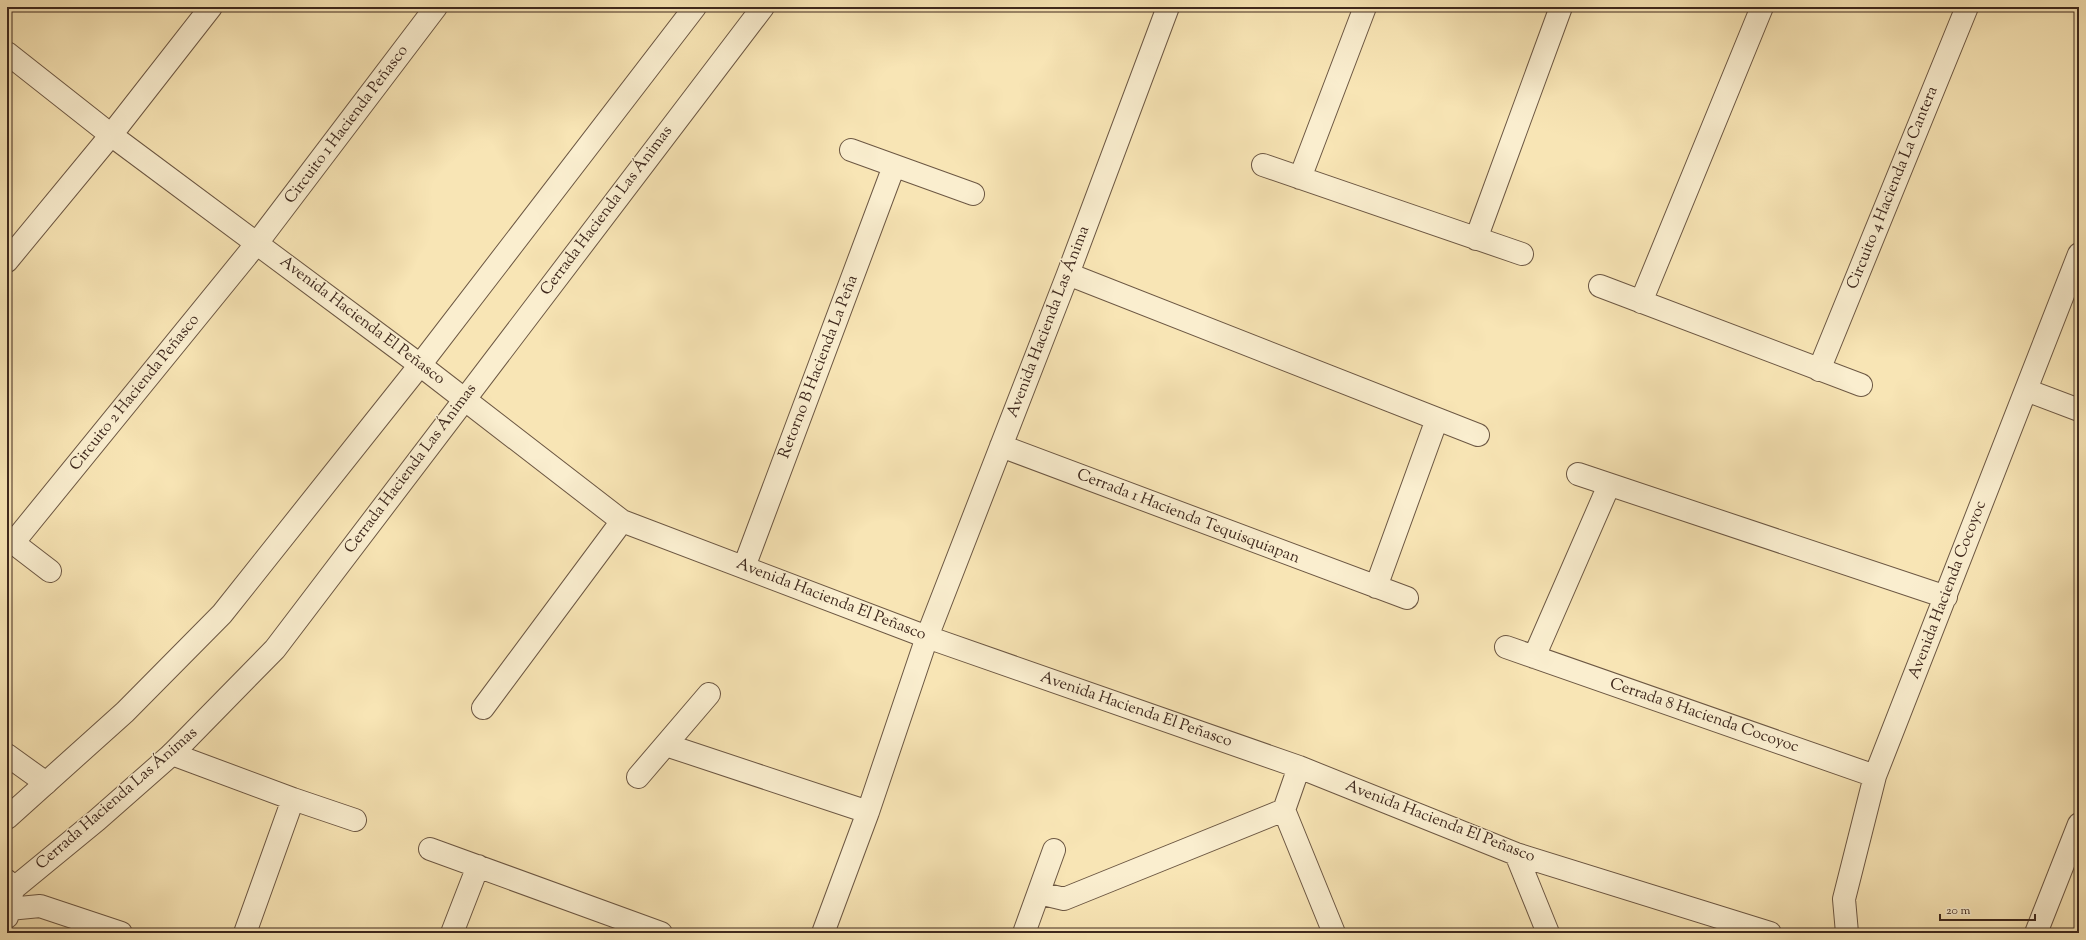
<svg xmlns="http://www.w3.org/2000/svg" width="2086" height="940" font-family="'Sorts Mill Goudy',serif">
<rect width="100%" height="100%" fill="#f8e5b5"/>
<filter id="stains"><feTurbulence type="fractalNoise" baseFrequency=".005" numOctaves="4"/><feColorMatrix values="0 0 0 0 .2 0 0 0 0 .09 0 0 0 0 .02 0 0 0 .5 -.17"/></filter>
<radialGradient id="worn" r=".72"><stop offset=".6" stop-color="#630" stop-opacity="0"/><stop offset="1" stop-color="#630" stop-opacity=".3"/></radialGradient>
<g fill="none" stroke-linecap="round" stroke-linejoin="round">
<defs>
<path id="minor" d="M7,53L111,135L420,365L622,521L927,637L1299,767L1516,854L1770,933
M851,150L973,194
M1263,165L1522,254
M1300,178L1365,7
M1476,239L1561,7
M7,261L111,135L211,7
M1068,274L1478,435
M1600,286L1861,385
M1641,302L1762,7
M1819,370L1967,7
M2026,390L2079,410
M1001,446L1407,598
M1578,474L1946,597
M7,538L50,571
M13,543L257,243L436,7
M744,567L894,166
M1376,587L1437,419
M1506,647L1875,776
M1534,657L1609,485
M483,708L622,521
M666,745L868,812
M172,754L293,799L355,820
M7,755L46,783
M1299,767L1284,810L1334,933
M638,777L709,694
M430,849L661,933
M1516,854L1548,933
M1039,893L1064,899L1284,810
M9,909L40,906L121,933
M245,933L293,799
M452,933L478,866
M823,933L868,812L927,637L1068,274L1168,7
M1024,933L1054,850
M1847,933L1844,899L1875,776L2079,254
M2036,933L2079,824"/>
<path id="tertiary" d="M7,818L125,712L222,614L420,365L695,7
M7,881L13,889L7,917
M13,889L97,820L172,754L275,649L763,7"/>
</defs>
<use href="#minor" stroke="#6c5743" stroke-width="24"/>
<use href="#tertiary" stroke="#6c5743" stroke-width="24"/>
<use href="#minor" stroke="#faeecf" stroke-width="22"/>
<use href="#tertiary" stroke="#faeecf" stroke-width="22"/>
</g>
<g text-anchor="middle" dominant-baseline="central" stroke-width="3" stroke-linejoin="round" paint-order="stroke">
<g font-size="16" fill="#3e281d" stroke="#faeecf">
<text transform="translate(347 125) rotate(-53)">Circuito 1 Hacienda Peñasco</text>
<text transform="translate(1893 188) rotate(-68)">Circuito 4 Hacienda La Cantera</text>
<text transform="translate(607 211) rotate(-53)">Cerrada Hacienda Las Ánimas</text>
<text transform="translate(362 321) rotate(37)">Avenida Hacienda El Peñasco</text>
<text transform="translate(1049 322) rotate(-69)">Avenida Hacienda Las Ánima</text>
<text transform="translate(819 367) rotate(-69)">Retorno B Hacienda La Peña</text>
<text transform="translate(135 393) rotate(-51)">Circuito 2 Hacienda Peñasco</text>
<text transform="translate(411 469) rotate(-53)">Cerrada Hacienda Las Ánimas</text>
<text transform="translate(1188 517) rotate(21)">Cerrada 1 Hacienda Tequisquiapan</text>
<text transform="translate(1948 590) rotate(-69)">Avenida Hacienda Cocoyoc</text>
<text transform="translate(831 600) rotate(21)">Avenida Hacienda El Peñasco</text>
<text transform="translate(1136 710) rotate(19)">Avenida Hacienda El Peñasco</text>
<text transform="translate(1704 716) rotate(19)">Cerrada 8 Hacienda Cocoyoc</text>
<text transform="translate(117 799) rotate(-41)">Cerrada Hacienda Las Ánimas</text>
<text transform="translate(1440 822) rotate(21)">Avenida Hacienda El Peñasco</text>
</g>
</g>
<rect width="2086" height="940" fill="none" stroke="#f8e5b5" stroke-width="24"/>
<rect x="8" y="8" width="2070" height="924" fill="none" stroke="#3e281d" stroke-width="2"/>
<rect x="12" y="12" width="2062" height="916" fill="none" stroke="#3e281d"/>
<path d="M1940 914v6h95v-6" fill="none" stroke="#3e281d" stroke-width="2"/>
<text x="1946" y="914" font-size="12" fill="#3e281d" stroke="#faeecf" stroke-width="3" paint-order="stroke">20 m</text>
<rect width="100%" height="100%" filter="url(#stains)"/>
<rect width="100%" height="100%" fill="url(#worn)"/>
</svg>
